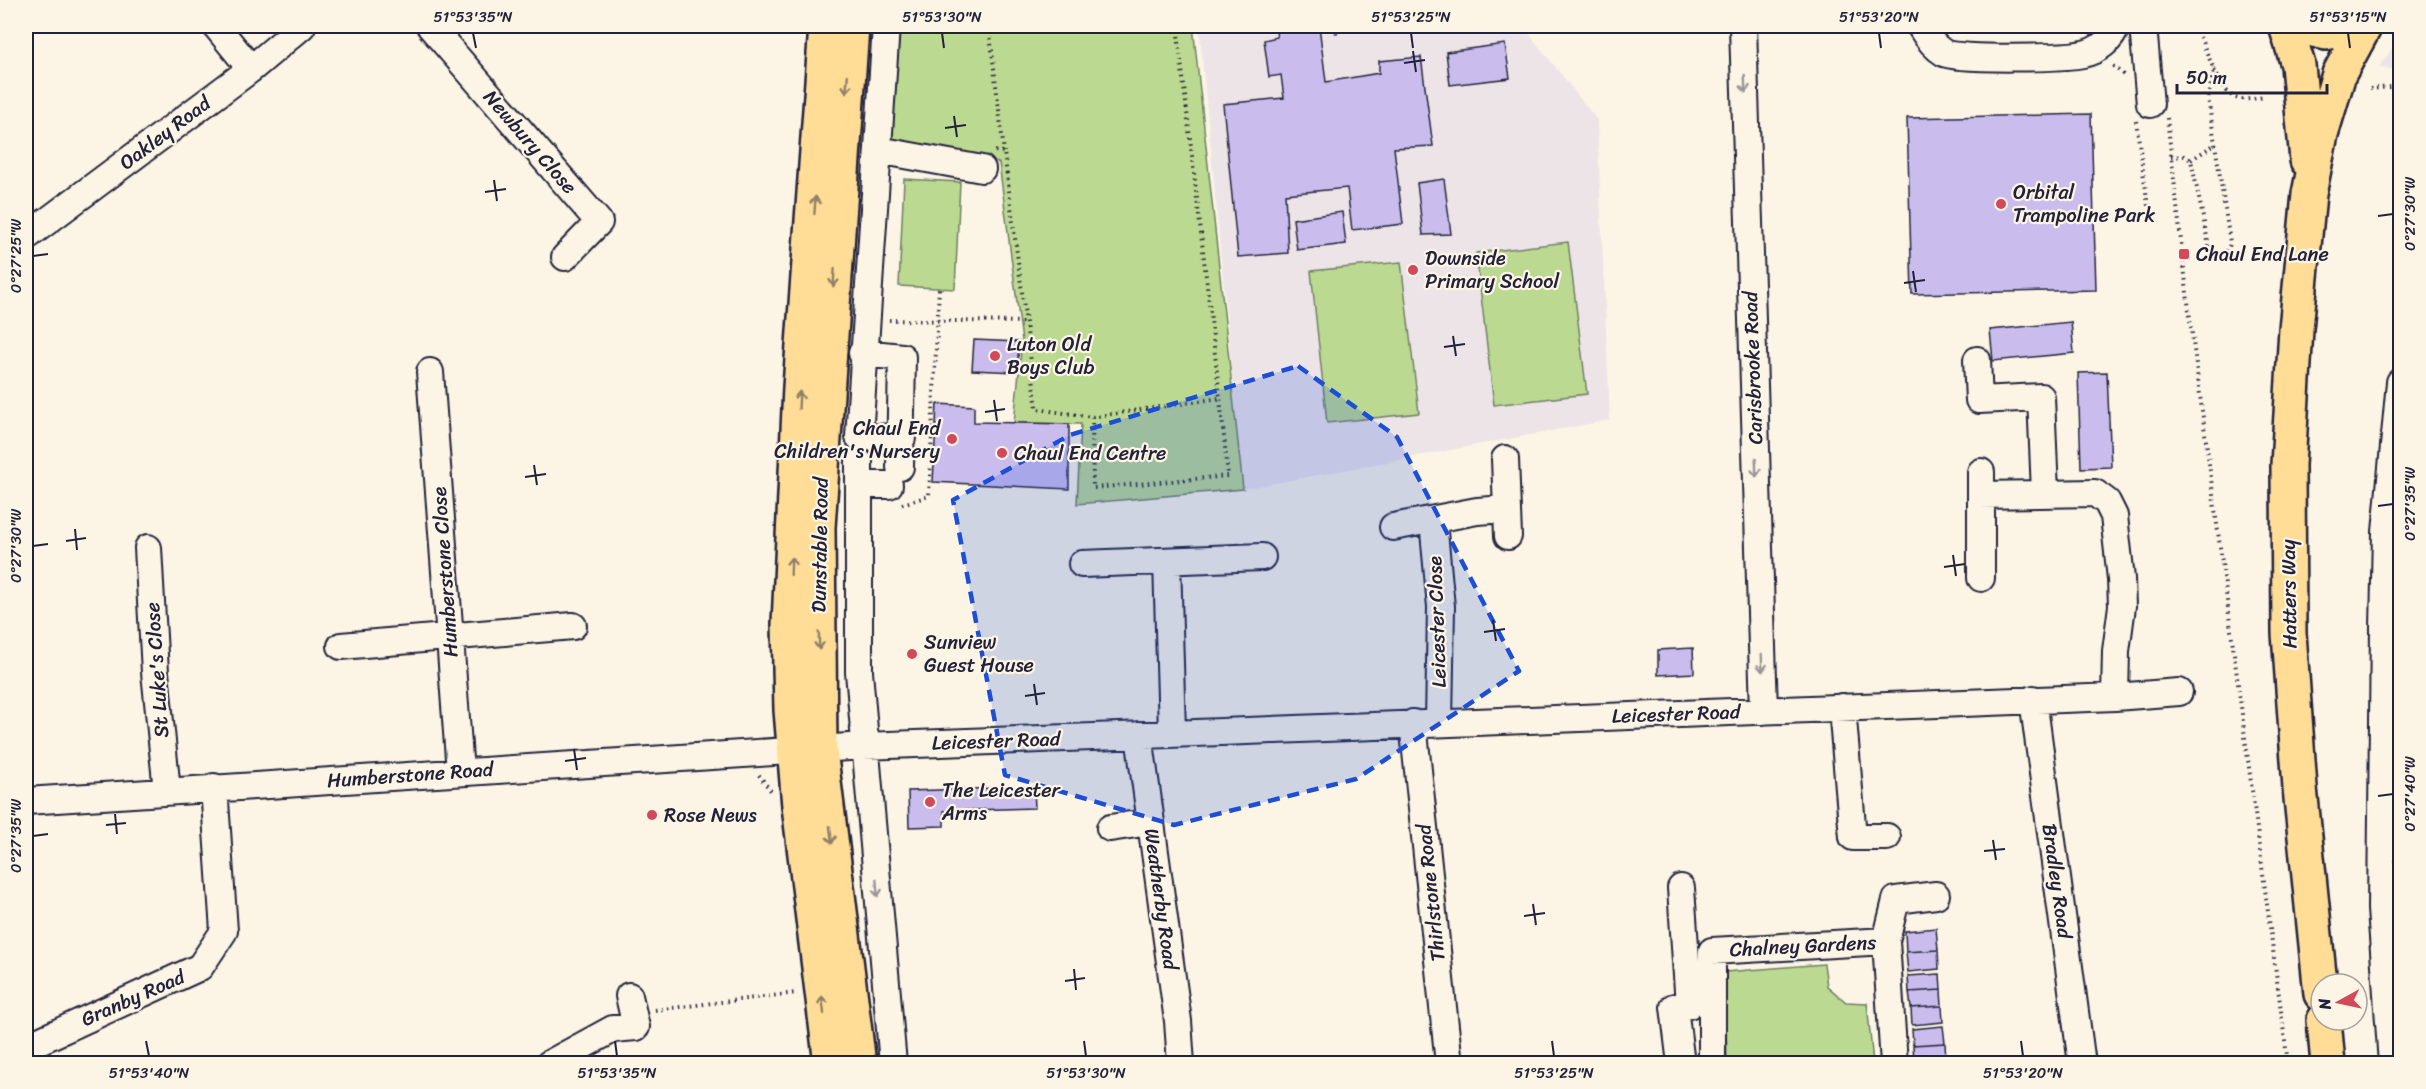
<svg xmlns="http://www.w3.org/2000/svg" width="2426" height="1089" font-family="Sriracha,sans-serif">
<rect width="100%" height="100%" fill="#fcf5e5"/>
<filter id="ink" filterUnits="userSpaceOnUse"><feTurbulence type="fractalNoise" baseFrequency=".0167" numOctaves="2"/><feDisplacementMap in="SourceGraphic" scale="12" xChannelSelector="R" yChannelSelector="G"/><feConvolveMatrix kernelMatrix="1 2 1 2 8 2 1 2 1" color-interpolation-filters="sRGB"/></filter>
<g filter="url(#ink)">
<path fill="#ede4e8" d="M1199,26H1523L1597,120L1610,420L1243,489Z
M2400,36V70L2379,68Z
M2400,647V787L2396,710Z"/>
<path fill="#bcd991" stroke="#6f7e66" stroke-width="1.5" d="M900,26H1193L1243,489L1077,504L1081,424L1014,423L1022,341L999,163L891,138Z
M904,179L960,182L955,289L899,286Z
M1568,242L1587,394L1494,405L1476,253Z
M1401,262L1419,413L1327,423L1311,271Z
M1824,964L1827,986L1846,1002L1867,1003L1873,1063H1727L1725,972Z"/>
<path fill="#cabdee" stroke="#22223b" stroke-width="1.5" d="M1275,26H1319L1326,82L1379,73V61L1421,57L1433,146L1394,148L1403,224L1352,230L1347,188L1285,194L1288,253L1238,257L1223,104L1284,98L1281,75L1269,77L1264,40L1277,37Z
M1505,44L1510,78L1450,85L1446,52Z
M2091,114L2096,290L1912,294L1907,118Z
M1444,179L1451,234L1423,235L1417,183Z
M1342,212L1346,244L1297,250L1293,219Z
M2071,322L2074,353L1993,361L1990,330Z
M974,340L1019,342L1017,372L972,370Z
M2107,372L2111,467L2081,468L2078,373Z
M937,404L974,406V422L1069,424V489L933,482Z
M1693,648L1694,673L1658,675V650Z
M1034,787L1035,808L944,811V826L909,827L908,791Z
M1936,928L1938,950L1906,952L1905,931Z
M1938,950L1939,969L1908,972L1906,952Z
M1940,974L1941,990L1909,992L1908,976Z
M1941,990L1942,1006L1911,1008L1909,992Z
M1942,1006L1943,1022L1912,1025L1911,1008Z
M1943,1026L1945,1043L1913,1045L1912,1029Z
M1945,1043L1946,1059L1914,1061L1913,1045Z
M1946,1059V1064H1915L1914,1061Z"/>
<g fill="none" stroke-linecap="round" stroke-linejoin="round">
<defs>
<path id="minor" d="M216,26L251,69
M430,26L599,222L565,257
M886,26L859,437L902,438
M1743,26L1764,711
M1920,26C1926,36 1934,47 1944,53C1957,60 2066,58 2083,54C2097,51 2113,40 2116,26
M2143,26L2150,104
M878,150L982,169
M26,237L251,69L302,26
M862,353L902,357L900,467
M1977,360L1979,400L2041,397L2045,493
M430,372L460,772
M1505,459L1508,536
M859,462V672L893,1064
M1981,472V578
M859,485H889
M1981,495L2095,493L2107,502L2114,516L2121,579L2122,606L2116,651L2115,697
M1433,521L1441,607L1439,722
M1393,527L1477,511L1507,509
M148,548L155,672L167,791
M1167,561L1172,732
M1082,564L1262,557
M341,646L573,626
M2033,699L2082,1064
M1842,707L1853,837H1887
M1413,723L1449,1064
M1139,735L1178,1021L1181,1064
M26,801L864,746L2115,697L2179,692
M1110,828L1150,822
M1681,888L1689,1005L1674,1007L1681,1064
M1886,941L1896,900L1936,895
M26,1047L200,967L224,931L214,787
M549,1064L613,1029L636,1027L629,996
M1712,1064V951L1886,941L1894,1064
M2392,1064L2381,909L2384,628L2386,532L2400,382"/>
<path id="major" d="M826,26L800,387L789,624L791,710L799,806L831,1064
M852,26L818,527L820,750L859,1064
M2286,26L2298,65L2307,160
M2296,26L2326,33L2355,26
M2321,994L2300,788L2289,633L2288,465L2296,329L2309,194L2321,134L2339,74L2365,26
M2324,1020L2328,1064"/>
</defs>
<use href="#minor" stroke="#22223b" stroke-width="30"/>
<use href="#major" stroke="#22223b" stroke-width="38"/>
<path stroke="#22223b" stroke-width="4" stroke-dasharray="1.5 4.5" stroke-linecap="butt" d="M989,26L1004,152
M1336,26L1337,35
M2195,26C2204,43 2217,85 2232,96C2241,102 2256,98 2265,97
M990,30L1023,26
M2113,66L2125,76
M2370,89L2400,86
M2167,118L2190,319L2288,1064
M2136,121L2148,206
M995,151L1004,152L1037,409L1092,417L1220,398L1177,26
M2171,157L2184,156L2191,160L2210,251L2217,255C2225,253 2229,251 2230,242L2208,98L2214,67
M2191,160L2215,144
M889,320L1026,322
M1092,417L1093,488L1228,476L1220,398
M902,504L929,496L939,288
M759,775L771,791
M655,1010L796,993"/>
<use href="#minor" stroke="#fcf5e5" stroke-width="26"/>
<use href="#major" stroke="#ffdd96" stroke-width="33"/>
</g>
<defs><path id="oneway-shaft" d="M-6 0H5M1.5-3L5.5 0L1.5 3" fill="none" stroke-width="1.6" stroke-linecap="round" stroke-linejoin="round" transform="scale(1.5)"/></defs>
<g stroke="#908068">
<use href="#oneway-shaft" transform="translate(847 84) rotate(95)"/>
<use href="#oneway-shaft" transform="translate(815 205) rotate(-86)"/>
<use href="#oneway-shaft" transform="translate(834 278) rotate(94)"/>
<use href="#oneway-shaft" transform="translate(799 400) rotate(-87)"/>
<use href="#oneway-shaft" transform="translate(791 566) rotate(-88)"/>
<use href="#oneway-shaft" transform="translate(819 641) rotate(89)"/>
<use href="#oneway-shaft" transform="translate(831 835) rotate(83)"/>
<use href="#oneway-shaft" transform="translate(823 1005) rotate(-97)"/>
</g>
<g stroke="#9a9698">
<use href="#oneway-shaft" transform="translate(1745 84) rotate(88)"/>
<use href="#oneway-shaft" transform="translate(1756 468) rotate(88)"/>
<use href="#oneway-shaft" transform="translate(1762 663) rotate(88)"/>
<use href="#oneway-shaft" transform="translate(877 888) rotate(85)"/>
</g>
</g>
<path fill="#1d4ed8" fill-opacity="0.2" stroke="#1d4ed8" stroke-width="4.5" stroke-dasharray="12 8" stroke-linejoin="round" d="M1298,366L1397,437L1519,671L1356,779L1174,825L1005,775L953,500L1070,435Z"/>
<path fill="none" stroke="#22223b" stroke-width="2" d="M473,33L476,48M942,33L944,48M1411,33L1413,48M1879,33L1881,48M2348,33L2350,48M1413,51L1416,72M1404,63L1425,60M954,116L957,137M945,128L966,125M494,180L497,201M485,192L506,189M2378,216L2393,214M33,256L48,254M1913,271L1916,292M1904,283L1925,280M1453,336L1456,356M1444,347L1465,344M994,400L997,421M985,412L1005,409M534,465L537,485M525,477L546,474M2378,506L2393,504M75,529L77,550M66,541L86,538M33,546L48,544M1953,555L1956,576M1944,567L1965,564M1493,620L1496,641M1484,632L1505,629M1034,684L1037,705M1025,696L1045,693M574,749L577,770M565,761L586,758M2378,796L2393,794M115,814L117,834M106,825L126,823M33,836L48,834M1993,840L1996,860M1984,851L2005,849M1533,904L1536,925M1524,916L1545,913M1074,969L1076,990M1065,981L1085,978M146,1041L149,1056M615,1041L617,1056M1084,1041L1086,1056M1552,1041L1554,1056M2021,1041L2023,1056"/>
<g fill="#d1495b" stroke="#fcf5e5" stroke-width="2">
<circle cx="2001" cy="204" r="6"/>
<rect x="2178" y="248" width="12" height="12" rx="3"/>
<circle cx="1413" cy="270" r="6"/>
<circle cx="995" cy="356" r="6"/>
<circle cx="952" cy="439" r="6"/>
<circle cx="1002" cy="453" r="6"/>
<circle cx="912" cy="654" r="6"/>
<circle cx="930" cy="802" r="6"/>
<circle cx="652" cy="815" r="6"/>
</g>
<g text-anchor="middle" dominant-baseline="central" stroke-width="4.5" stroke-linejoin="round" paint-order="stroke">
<g font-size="20" fill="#22223b" stroke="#fcf5e5">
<text transform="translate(165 133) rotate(-37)">Oakley Road</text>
<text transform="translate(530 142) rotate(49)">Newbury Close</text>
<text transform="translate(1753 368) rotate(-92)">Carisbrooke Road</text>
<text transform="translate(820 545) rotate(-89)">Dunstable Road</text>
<text transform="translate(445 572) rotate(-94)">Humberstone Close</text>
<text transform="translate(2289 594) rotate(-91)">Hatters Way</text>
<text transform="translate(1437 622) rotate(-92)">Leicester Close</text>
<text transform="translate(157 670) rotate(-94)">St Luke's Close</text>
<text transform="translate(1676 714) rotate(-2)">Leicester Road</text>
<text transform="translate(996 741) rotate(-2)">Leicester Road</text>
<text transform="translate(410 775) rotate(-4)">Humberstone Road</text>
<text transform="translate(2057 881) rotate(82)">Bradley Road</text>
<text transform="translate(1431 893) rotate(-96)">Thirlstone Road</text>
<text transform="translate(1161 899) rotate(82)">Weatherby Road</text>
<text transform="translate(1803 946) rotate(-3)">Chalney Gardens</text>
<text transform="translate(133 998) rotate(-24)">Granby Road</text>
</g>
<g font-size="20" fill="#22223b" stroke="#fcf5e5" text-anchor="start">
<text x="2013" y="192">Orbital<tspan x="2013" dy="23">Trampoline Park</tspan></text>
<text x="2196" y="254">Chaul End Lane</text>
<text x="1425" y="258">Downside<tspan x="1425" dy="23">Primary School</tspan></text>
<text x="1007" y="344">Luton Old<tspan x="1007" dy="23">Boys Club</tspan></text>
<text x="940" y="428" text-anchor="end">Chaul End<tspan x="940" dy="23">Children's Nursery</tspan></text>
<text x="1014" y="453">Chaul End Centre</text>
<text x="924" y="642">Sunview<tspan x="924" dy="23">Guest House</tspan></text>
<text x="942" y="790">The Leicester<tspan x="942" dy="23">Arms</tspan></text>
<text x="664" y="815">Rose News</text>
</g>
</g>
<rect width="2426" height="1089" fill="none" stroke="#fcf5e5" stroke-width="66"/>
<g transform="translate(2339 1002) rotate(262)"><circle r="28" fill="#fcf5e5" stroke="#a5a1a1" stroke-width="1.5"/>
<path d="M0-4.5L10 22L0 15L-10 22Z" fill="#d1495b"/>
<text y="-9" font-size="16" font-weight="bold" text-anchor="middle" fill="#22223b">N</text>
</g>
<path d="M2177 84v9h150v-9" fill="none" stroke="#22223b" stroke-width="3"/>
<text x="2186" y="84" font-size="18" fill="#22223b" stroke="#fcf5e5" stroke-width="4.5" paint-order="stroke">50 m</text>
<rect x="33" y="33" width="2360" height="1023" fill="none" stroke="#22223b" stroke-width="2"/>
<g font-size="15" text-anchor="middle" fill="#22223b">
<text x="473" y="22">51°53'35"N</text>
<text x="942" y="22">51°53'30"N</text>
<text x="1411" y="22">51°53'25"N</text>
<text x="1879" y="22">51°53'20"N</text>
<text x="2348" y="22">51°53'15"N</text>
<text transform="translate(2410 214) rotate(-90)" y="5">0°27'30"W</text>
<text transform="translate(16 256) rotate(-90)" y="5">0°27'25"W</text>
<text transform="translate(2410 504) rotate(-90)" y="5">0°27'35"W</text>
<text transform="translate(16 546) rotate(-90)" y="5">0°27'30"W</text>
<text transform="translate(2410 794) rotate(-90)" y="5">0°27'40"W</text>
<text transform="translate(16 836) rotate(-90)" y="5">0°27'35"W</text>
<text x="149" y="1078">51°53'40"N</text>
<text x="617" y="1078">51°53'35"N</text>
<text x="1086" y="1078">51°53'30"N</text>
<text x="1554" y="1078">51°53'25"N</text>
<text x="2023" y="1078">51°53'20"N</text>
</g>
</svg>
